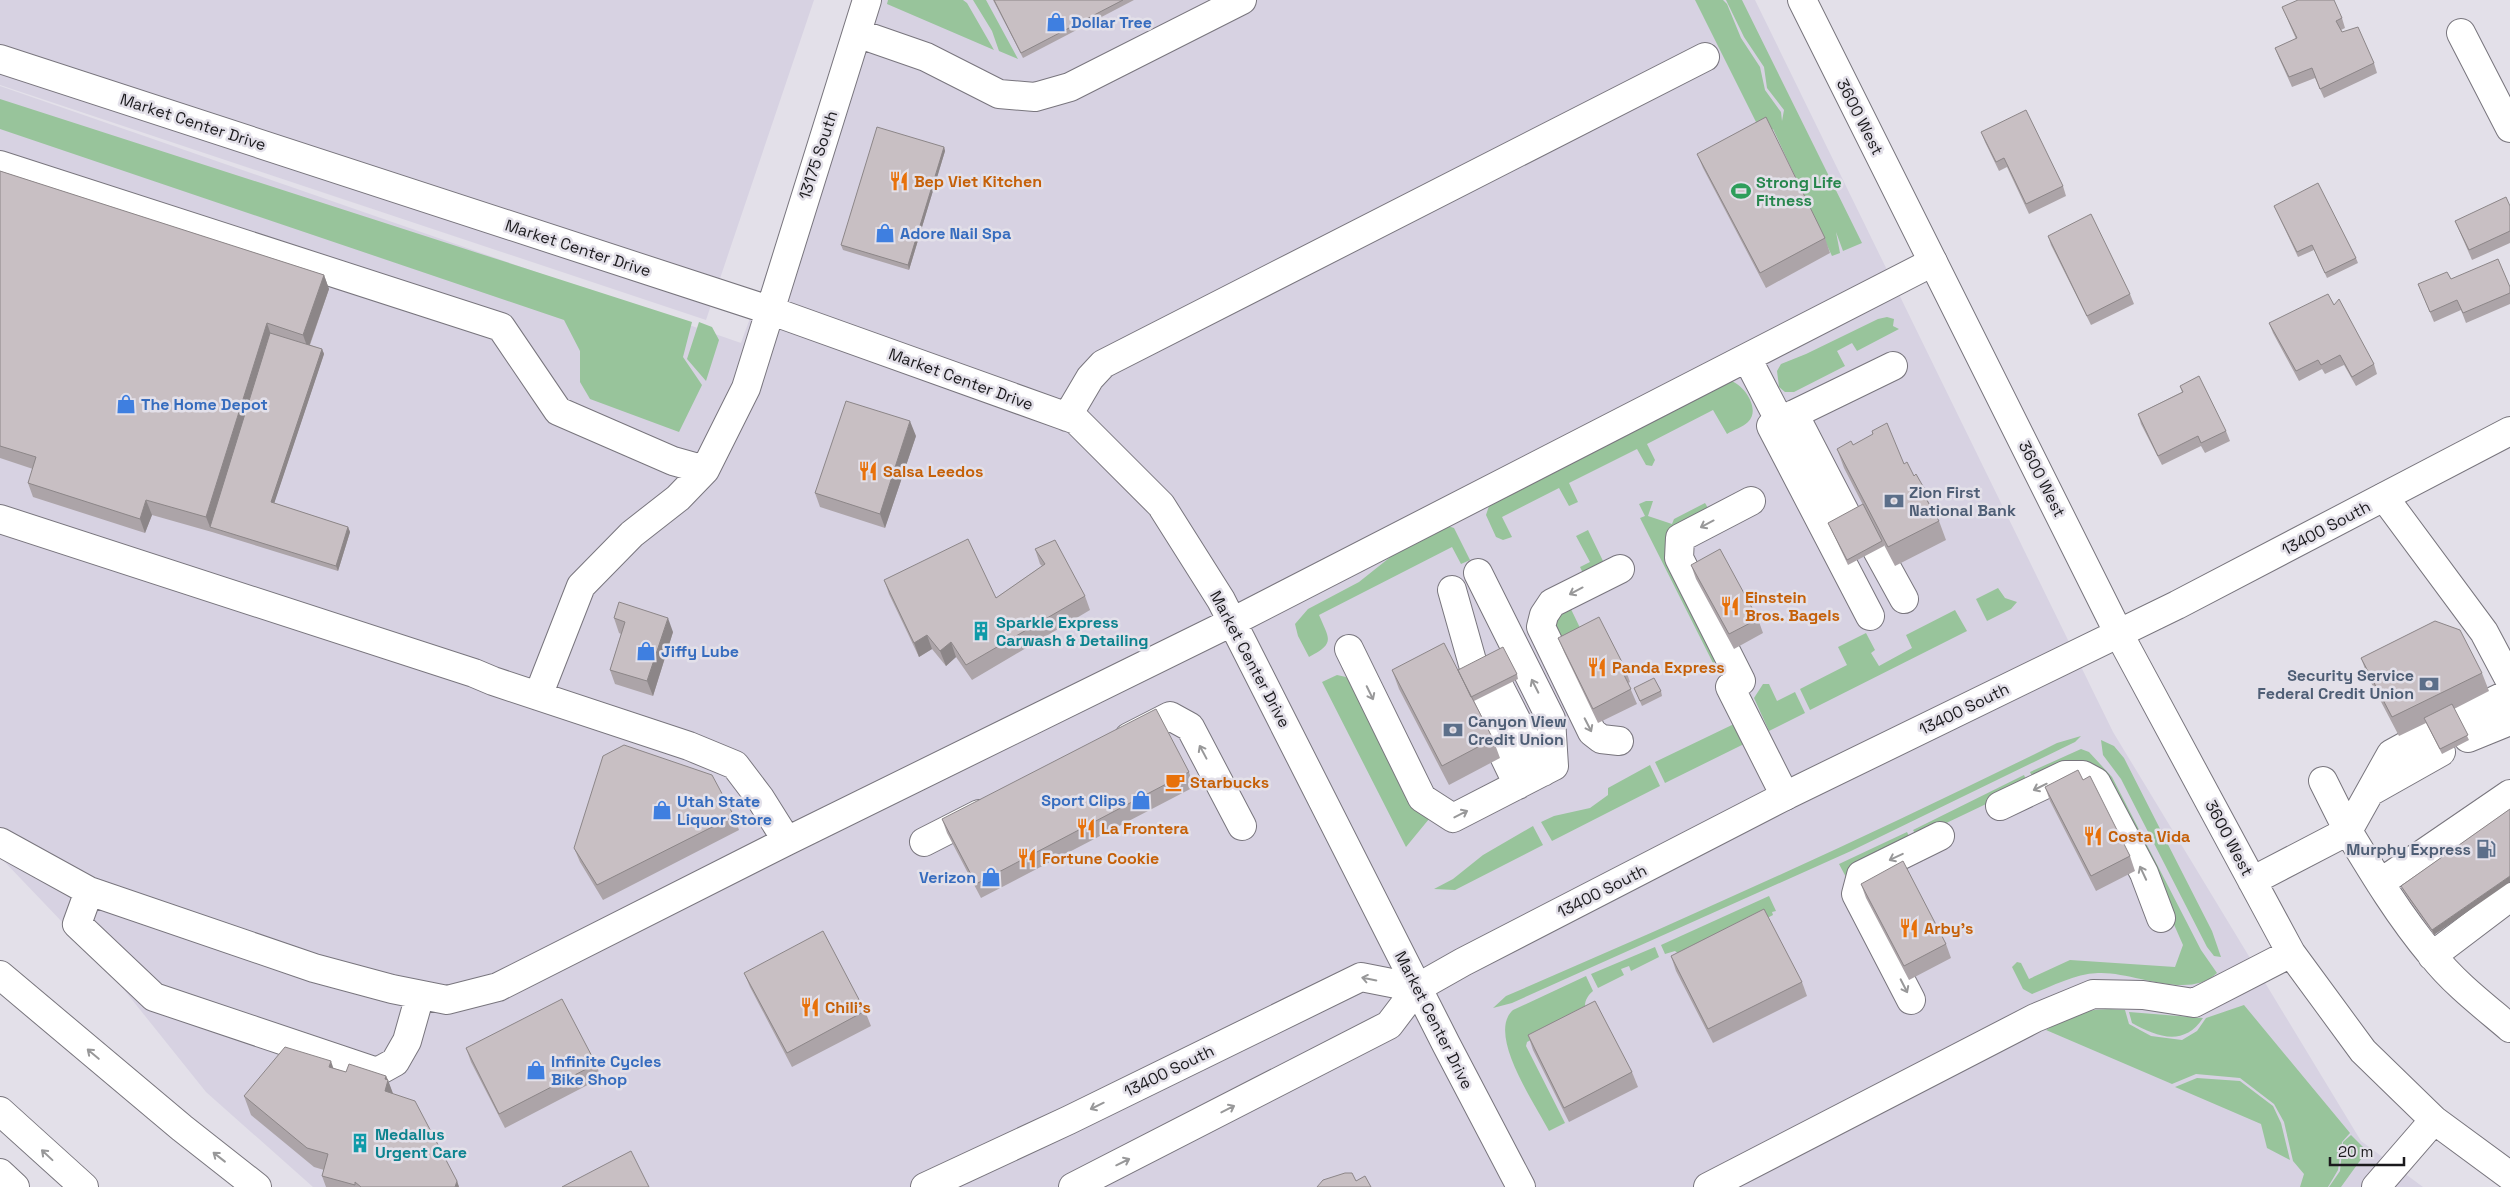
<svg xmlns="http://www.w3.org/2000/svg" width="2510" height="1187" font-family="'Space Grotesk',sans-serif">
<rect width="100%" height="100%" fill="#e3e0e9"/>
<path fill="#d7d2e2" d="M0,0H814L706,320L0,85Z
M865,0H1755L2113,732L2361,1141L2423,1187H313L206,1092L109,971L0,857V86L741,343Z"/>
<path fill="#98c49b" d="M888,0H963L967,3L994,50L887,4Z
M973,0H986L1018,59L999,51L992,31Z
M1695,0H1723L1727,4L1741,38L1760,67L1765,90L1781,112L1782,121L1784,110L1767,88L1764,67L1744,37L1726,0H1742L1862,243L1843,251L1836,232L1840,253L1832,256L1773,129L1762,134Z
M0,99L692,322L683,357L702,385L679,432L590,399L580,382V351L564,320L0,129Z
M1887,317L1894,319L1893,326L1899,329L1857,351L1852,343L1837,351L1845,366L1794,392H1785L1779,387L1777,371L1781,364L1806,354L1878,319Z
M699,322L712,327L719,340L706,381L687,359Z
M1727,380C1742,381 1762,409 1748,422C1743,427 1733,430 1727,434L1713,410L1647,444L1655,460L1652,466L1646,465L1637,449L1569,483L1578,502L1569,506L1559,488L1502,517L1512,537L1503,540L1496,537L1486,515L1490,503Z
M1646,501H1653L1648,516L1672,524L1674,519L1705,503L1711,513L1678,531L1719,660L1713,663L1640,518L1645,516L1639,504Z
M1445,525L1454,528L1470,560L1461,564L1452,547L1319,615C1329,639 1336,643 1309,657L1298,636L1295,624L1308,609L1359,582L1403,547Z
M1588,530L1603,561L1600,570L1583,573L1580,567L1590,562L1576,536Z
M1998,588L2005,598L2017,602L2011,609L1987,621L1976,599Z
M1568,603L1582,632L1560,648L1550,615Z
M1955,610L1967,631L1810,710L1800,689L1847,665L1838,647L1866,633L1875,650L1871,653L1879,666L1912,648L1906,635Z
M1337,675L1346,677L1349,680L1424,816L1429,819L1406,847L1322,682Z
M1763,684H1769L1777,701L1795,692L1805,713L1769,731L1754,698Z
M1734,724L1744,744L1665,783L1655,762Z
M2081,736L2075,742L1851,851L1512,1003L1493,1008L1506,996C1692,916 1876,833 2057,743Z
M2101,740L2114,746L2124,758L2212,931L2221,957L2214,956L2207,947L2121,779L2103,755Z
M2081,749L2089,752L2112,777L2201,950L2217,973C2188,1001 2133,971 2098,973C2074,974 2053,986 2032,994L2023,989L2012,967L2017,962L2021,963L2029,979L2070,960L2175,967L2183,945L2168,911L2034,781L2030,772Z
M1650,765L1660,786L1552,841L1541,822L1554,816L1590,808L1608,795V788Z
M2024,775L2028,784L1917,837L1913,830Z
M1533,826L1543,845L1455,890L1434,889L1453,879L1483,855Z
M1907,832L1911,840L1847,879L1839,864Z
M1769,896L1776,911L1772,912L1773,915L1686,960L1675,951L1665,954L1661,945Z
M1655,947L1659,957L1631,971L1629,966L1621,969L1624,975L1598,988L1591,974Z
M1586,976L1593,991C1587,996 1583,1003 1586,1012L1527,1042L1526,1046L1565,1123L1549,1131C1536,1105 1486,1034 1513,1010Z
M2244,1005L2350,1133L2342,1142L2338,1170L2328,1187H2300L2304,1174L2293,1161L2284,1122L2274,1104L2240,1078L2196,1074L2172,1084L2046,1030C2078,1012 2087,1007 2125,1010L2129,1024L2151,1036L2182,1040L2197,1031L2206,1018Z
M2129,1012L2203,1018C2184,1047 2157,1037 2132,1023Z
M2197,1078L2240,1081L2273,1106L2281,1123L2290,1160L2267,1148L2261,1124L2175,1087Z
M2351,1135L2367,1151L2341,1187H2329L2340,1171L2343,1142Z"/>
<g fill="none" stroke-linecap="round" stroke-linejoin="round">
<defs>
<path id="minor" d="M857,33L926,57L999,94L1035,97L1070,87L1242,0
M2461,33L2510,128
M0,59L769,310L1076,420L1161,505L1221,600L1446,1044L1521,1187
M0,165L501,327L558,411L673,461L705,470
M1747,358L1789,439
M1794,414L1848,518
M1067,417L1090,378L1103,364L1705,57
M1780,421L1893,366
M1771,426L1870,616
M2384,497L2484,632L2510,681
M0,519L474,673L493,681L689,746L735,765L760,798L787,841
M1877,550L1904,599
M1478,573L1551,719L1554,766
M1452,590L1474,668
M2119,634L2291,953L2363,1051L2434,1120L2510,1176
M1349,649L1422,798L1453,818L1554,766
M1741,681L1679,558L1680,538L1751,501
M1730,687L1785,796
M1500,688L1543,772
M538,696L581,586L632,534L678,498L705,470L746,388L867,0
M1477,700L1518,785
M2458,718L2510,693
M2431,732L2391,754L2348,831C2374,874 2400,917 2432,955C2454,983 2483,1005 2510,1028
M1129,737L1170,716L1190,727L1242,826
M2468,738L2510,721
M1619,741L1601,739L1592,732L1541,627L1544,615L1552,603L1620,569
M2370,792L2441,752
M2000,806L2065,775H2083L2096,782L2144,873L2161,918
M0,842L89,891L314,968L392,989L447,1000L498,987L787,841L1232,622L1933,262
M924,842L979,814
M2252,881L2348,831L2323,781
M2380,883L2510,794
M89,891L77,924L154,997L377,1072L395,1062L407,1041L420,995
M2432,956L2510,897
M1911,1000L1856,894L1861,875L1940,836
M1708,1187L2035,1018L2093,994L2143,995L2194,1003L2291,953
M2376,1187L2434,1120"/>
<path id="major" d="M1802,0L2119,634
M925,1187L1069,1120L1361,977L1417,988
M1073,1187L1389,1025L1417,988L1463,962L1785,796L2177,605L2510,431"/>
<path id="highway" d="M0,975L182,1128L257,1187
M0,1111L84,1187
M0,1173L15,1187"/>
</defs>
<use href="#minor" stroke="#78757d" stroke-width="30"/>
<use href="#major" stroke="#78757d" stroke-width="30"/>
<use href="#highway" stroke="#78757d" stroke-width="30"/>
<use href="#minor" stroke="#fff" stroke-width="28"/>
<use href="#major" stroke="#fff" stroke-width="28"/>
<use href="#highway" stroke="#fff" stroke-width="28"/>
</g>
<path fill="#aca4a8" d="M993,0H1134L1023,58Z
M2282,7L2342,18L2345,28L2341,30L2342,32L2374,63L2377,73L2324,98L2315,78L2292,87L2279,58L2275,48L2296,39Z
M1981,132L2063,186L2066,196L2029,214L2007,167L1999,171L1985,142Z
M944,147L945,151L909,270L843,250L841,245Z
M1697,154L1825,238L1830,253L1766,288L1703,168Z
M0,171L324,275L329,289L310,345L322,349L324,354L274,503L348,527L350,532L338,571L212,532L152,515L145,533L33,497L28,483L33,469L0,458Z
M2274,206L2356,258L2358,263L2327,278L2314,250L2298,257Z
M2510,206V243L2472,260L2455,221Z
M2048,236L2130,294L2134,304L2091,325L2051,245Z
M2451,279L2510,287V304L2466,323L2461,310L2434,322L2418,284Z
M2334,305L2374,364L2377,374L2356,386L2344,365L2325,374L2322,369L2299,381L2273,333L2269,323Z
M2180,386L2226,431L2230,441L2205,453L2201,446L2162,465L2141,424L2138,414L2182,392Z
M916,436L885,528L820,507L815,493Z
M1853,445L1904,464L1924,488L1929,504L1939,521L1946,540L1895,566L1884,545V546L1848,565L1828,523L1863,505L1844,468L1837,449Z
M1035,549L1085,596L1090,610L972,680L956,657L946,666L932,649L919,657L889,594L884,580L996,598L1042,566L1040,564Z
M1691,565L1758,619L1763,633L1734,649L1696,579Z
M614,618L673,632L653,696L615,684L610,670L621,634L619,633Z
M1558,638L1625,668L1630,682L1628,683L1637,704L1598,723L1564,652Z
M2361,658L2482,673L2489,691L2454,709L2469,740L2442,754L2426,723L2399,736L2368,677Z
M1392,670L1517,674L1518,679L1474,701L1493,739L1500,758L1449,785L1399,689Z
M1634,688L1661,691L1662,696L1642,706Z
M1189,772L1194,787L981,898L947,833L942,819Z
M2083,780L2130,856L2135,871L2096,891L2050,801L2045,787Z
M2510,809L2434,935L2403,891L2401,886Z
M734,816L739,830L603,900L580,862L574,848Z
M1861,884L1946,944L1951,958L1909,980L1866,898Z
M1671,956L1802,982L1807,996L1713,1043L1676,971Z
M744,973L865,1011L871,1026L792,1067L750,987Z
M1528,1035L1632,1072L1638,1087L1569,1122L1533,1050Z
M466,1048L596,1064L601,1078L505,1128L471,1062Z
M333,1068L346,1072L386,1076L393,1094L457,1181L459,1187H326L322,1176L324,1170L314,1167L251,1115L244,1096Z"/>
<path fill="#8c8688" d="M944,147L945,151L909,270L908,265Z
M324,275L329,289L308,349L303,335Z
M267,323L272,338L210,527L206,517Z
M322,349L324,354L273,507L271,502Z
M910,421L916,436L885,528L880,514Z
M146,500L152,515L145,533L140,519Z
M348,527L350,532L338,571L336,566Z
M668,618L673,632L653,696L647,681Z
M927,635L932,649L919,657L914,643Z
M951,642L956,657L946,666L940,651Z
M2510,876V882L2434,935L2432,930Z
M331,1061L337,1079L329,1067Z
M386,1076L388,1080L395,1099L385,1091V1079Z
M457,1181L459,1187H455Z"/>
<path fill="#c8bfc3" stroke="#8c8688" d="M994,0H1123L1021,53Z
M2298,0H2334L2342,18L2336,21L2342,32L2358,27L2374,63L2320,89L2312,68L2289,77L2275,48L2297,38L2282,7Z
M2026,110L2063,186L2026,204L2004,158L1996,162L1981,132Z
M1766,117L1825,238L1760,273L1697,154Z
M877,127L944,147L908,265L841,245Z
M0,171L324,275L303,335L267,323L206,517L146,500L140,519L28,483L36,457L0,446Z
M2318,183L2356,258L2325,273L2312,245L2297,252L2274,206Z
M2506,197L2510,206V231L2469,250L2455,221Z
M2091,214L2130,294L2087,316L2048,236Z
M2498,259L2510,287V293L2463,313L2457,300L2430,312L2418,284L2447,272L2451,279Z
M2328,294L2334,305L2339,299L2374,364L2352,377L2340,355L2321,365L2318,360L2296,371L2269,323Z
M270,333L322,349L271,502L348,527L336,566L210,527Z
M2199,376L2226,431L2201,443L2198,436L2158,456L2138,414L2183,392L2180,386Z
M846,401L910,421L880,514L815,493Z
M1887,423L1904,464L1907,462L1914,476L1916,474L1924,488L1921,490L1939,521L1888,547L1837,449L1851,441L1853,445L1873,434L1872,431Z
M1863,504L1882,541L1847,560L1828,523Z
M968,539L996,598L1045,564L1035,549L1055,540L1085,596L966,665L951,642L940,651L927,635L914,643L884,580Z
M1720,549L1758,619L1729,634L1691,565Z
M619,602L668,618L647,681L610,670L625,622L614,618Z
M1599,617L1625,668L1621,669L1631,689L1593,709L1558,638Z
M2435,621L2460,630L2482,673L2392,717L2361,658Z
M1444,643L1493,739L1442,766L1392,670Z
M1503,647L1517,674L1471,697L1458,670Z
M1654,678L1661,691L1640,701L1634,688Z
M2452,704L2468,735L2440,749L2424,718Z
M1156,709L1189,772L976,884L942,819Z
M624,745L712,775L734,816L597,885L574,848L603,756Z
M2078,770L2083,780L2090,776L2130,856L2091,876L2045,787Z
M2510,809V876L2432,930L2401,886Z
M1903,861L1946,944L1904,966L1861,884Z
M1764,909L1802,982L1708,1029L1671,956Z
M823,931L865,1011L787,1053L744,973Z
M562,999L596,1064L499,1114L466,1048Z
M1595,1001L1632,1072L1564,1108L1528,1035Z
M285,1047L331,1061L329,1067L346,1072L349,1064L386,1076L385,1079L388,1080L385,1091L415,1101L457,1181L455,1187H361L355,1182V1185L322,1176L328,1154L307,1148L244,1096Z
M631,1151L649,1187H562Z
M1345,1173H1352L1356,1181L1365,1176L1371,1187H1317L1323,1180Z"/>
<defs><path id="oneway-shaft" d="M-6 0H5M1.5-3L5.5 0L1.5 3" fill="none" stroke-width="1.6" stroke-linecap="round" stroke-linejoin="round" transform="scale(1.25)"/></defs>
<g stroke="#989899">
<use href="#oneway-shaft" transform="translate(1707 524) rotate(152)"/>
<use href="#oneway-shaft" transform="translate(1576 591) rotate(152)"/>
<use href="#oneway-shaft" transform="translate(1535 686) rotate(-117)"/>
<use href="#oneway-shaft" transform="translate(1370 693) rotate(64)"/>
<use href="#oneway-shaft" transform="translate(1588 725) rotate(63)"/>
<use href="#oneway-shaft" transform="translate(1203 752) rotate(-118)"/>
<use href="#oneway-shaft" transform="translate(2040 787) rotate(154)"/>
<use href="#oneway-shaft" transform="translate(1461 814) rotate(-27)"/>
<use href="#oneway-shaft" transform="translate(1896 857) rotate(155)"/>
<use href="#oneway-shaft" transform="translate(2143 873) rotate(-115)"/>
<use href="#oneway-shaft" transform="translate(1369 979) rotate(-169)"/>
<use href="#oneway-shaft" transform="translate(1904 986) rotate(63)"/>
<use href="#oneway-shaft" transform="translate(93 1054) rotate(-140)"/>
<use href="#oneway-shaft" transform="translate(1097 1106) rotate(154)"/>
<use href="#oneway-shaft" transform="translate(1228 1109) rotate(-27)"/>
<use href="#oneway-shaft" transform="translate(47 1155) rotate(-137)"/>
<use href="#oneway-shaft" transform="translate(219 1157) rotate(-142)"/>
<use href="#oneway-shaft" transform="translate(1123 1162) rotate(-26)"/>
</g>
<defs>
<symbol id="shop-bare" viewBox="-9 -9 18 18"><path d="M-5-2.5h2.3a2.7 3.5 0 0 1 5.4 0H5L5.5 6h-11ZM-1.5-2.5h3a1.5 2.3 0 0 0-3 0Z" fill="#3f7fe0" stroke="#e3e0e9" stroke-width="2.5" paint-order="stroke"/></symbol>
<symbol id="restaurant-bare" viewBox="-9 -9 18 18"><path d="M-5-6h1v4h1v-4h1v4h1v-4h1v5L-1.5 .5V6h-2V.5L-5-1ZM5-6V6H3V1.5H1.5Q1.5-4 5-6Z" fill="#e8710a" stroke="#e3e0e9" stroke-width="2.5" paint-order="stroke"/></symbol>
<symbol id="stadium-bare" viewBox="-9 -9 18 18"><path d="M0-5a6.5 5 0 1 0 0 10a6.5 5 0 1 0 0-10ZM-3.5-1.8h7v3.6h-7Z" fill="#2e9e5b" stroke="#e3e0e9" stroke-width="2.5" paint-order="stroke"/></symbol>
<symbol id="bank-bare" viewBox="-9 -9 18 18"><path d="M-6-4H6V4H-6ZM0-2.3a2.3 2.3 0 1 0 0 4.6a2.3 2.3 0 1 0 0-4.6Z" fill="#5c6f8a" stroke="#e3e0e9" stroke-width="2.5" paint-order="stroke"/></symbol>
<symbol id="building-bare" viewBox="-9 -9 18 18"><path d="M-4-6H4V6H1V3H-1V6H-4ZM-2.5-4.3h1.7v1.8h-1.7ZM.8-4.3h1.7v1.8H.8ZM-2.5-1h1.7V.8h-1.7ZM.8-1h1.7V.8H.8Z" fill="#0f9aa8" stroke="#e3e0e9" stroke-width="2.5" paint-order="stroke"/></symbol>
<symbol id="cafe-bare" viewBox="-9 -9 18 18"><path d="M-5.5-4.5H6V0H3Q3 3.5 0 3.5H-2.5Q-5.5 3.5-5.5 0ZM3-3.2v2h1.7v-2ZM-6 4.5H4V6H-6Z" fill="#e8710a" stroke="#e3e0e9" stroke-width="2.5" paint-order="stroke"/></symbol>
<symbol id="fuel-bare" viewBox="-9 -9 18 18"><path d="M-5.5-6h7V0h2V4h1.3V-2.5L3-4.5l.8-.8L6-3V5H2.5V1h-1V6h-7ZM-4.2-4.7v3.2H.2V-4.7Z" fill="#5c6f8a" stroke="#e3e0e9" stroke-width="2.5" paint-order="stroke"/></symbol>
</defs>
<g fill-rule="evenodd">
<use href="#shop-bare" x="1042" y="8" width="28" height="28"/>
<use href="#restaurant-bare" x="885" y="167" width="28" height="28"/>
<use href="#stadium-bare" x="1727" y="177" width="28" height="28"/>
<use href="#shop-bare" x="871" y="219" width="28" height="28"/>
<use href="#shop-bare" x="112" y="390" width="28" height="28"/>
<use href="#restaurant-bare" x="854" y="457" width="28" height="28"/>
<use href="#bank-bare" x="1880" y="487" width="28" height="28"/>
<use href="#restaurant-bare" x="1716" y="592" width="28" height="28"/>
<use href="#building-bare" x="967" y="617" width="28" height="28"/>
<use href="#shop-bare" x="632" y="637" width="28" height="28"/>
<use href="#restaurant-bare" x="1583" y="653" width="28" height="28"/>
<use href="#bank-bare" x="2415" y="670" width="28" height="28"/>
<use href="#bank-bare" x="1439" y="716" width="28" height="28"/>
<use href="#cafe-bare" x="1161" y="768" width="28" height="28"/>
<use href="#shop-bare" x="1127" y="786" width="28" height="28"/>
<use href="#shop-bare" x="648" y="796" width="28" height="28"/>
<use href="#restaurant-bare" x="1072" y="814" width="28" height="28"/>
<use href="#restaurant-bare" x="2079" y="822" width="28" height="28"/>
<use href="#fuel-bare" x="2472" y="835" width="28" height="28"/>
<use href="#restaurant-bare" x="1013" y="844" width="28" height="28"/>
<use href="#shop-bare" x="977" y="863" width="28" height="28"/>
<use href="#restaurant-bare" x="1895" y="914" width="28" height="28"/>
<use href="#restaurant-bare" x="796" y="993" width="28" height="28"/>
<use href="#shop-bare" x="522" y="1056" width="28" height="28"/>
<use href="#building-bare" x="346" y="1129" width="28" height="28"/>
</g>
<g text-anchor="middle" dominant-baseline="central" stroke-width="5" stroke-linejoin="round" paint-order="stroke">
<g font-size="16" font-weight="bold" fill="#366cbe" stroke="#e3e0e9" text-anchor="start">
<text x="1071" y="22">Dollar Tree</text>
<text x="900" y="233">Adore Nail Spa</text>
<text x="141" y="404">The Home Depot</text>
<text x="661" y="651">Jiffy Lube</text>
<text x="1126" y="800" text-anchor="end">Sport Clips</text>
<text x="677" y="801">Utah State<tspan x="677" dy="18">Liquor Store</tspan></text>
<text x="976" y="877" text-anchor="end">Verizon</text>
<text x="551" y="1061">Infinite Cycles<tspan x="551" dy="18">Bike Shop</tspan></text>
</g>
<g font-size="16" fill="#1b1a1d" stroke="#e3e0e9">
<text transform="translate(1860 117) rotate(63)">3600 West</text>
<text transform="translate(193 122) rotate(18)">Market Center Drive</text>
<text transform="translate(818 155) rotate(-72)">13175 South</text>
<text transform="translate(578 248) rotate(18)">Market Center Drive</text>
<text transform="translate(961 379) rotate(20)">Market Center Drive</text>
<text transform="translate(2042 479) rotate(63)">3600 West</text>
<text transform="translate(2326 528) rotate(-28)">13400 South</text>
<text transform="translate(1250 659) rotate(62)">Market Center Drive</text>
<text transform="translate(1964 709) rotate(-26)">13400 South</text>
<text transform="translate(2229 838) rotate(62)">3600 West</text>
<text transform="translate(1602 891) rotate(-27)">13400 South</text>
<text transform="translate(1434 1020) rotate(63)">Market Center Drive</text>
<text transform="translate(1169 1071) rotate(-26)">13400 South</text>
</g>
<g font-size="16" font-weight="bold" fill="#c56008" stroke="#e3e0e9" text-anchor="start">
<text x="914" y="181">Bep Viet Kitchen</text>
<text x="883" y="471">Salsa Leedos</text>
<text x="1745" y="597">Einstein<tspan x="1745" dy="18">Bros. Bagels</tspan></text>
<text x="1612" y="667">Panda Express</text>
<text x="1190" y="782">Starbucks</text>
<text x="1101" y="828">La Frontera</text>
<text x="2108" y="836">Costa Vida</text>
<text x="1042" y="858">Fortune Cookie</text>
<text x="1924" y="928">Arby's</text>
<text x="825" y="1007">Chili's</text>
</g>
<g font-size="16" font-weight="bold" fill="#27864d" stroke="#e3e0e9" text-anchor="start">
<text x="1756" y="182">Strong Life<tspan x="1756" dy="18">Fitness</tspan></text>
</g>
<g font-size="16" font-weight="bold" fill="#4e5e75" stroke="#e3e0e9" text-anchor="start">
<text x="1909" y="492">Zion First<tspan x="1909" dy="18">National Bank</tspan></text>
<text x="2414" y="675" text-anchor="end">Security Service<tspan x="2414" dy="18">Federal Credit Union</tspan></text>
<text x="1468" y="721">Canyon View<tspan x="1468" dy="18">Credit Union</tspan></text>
<text x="2471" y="849" text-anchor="end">Murphy Express</text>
</g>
<g font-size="16" font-weight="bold" fill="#0d838f" stroke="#e3e0e9" text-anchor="start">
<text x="996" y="622">Sparkle Express<tspan x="996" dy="18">Carwash &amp; Detailing</tspan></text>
<text x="375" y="1134">Medallus<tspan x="375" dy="18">Urgent Care</tspan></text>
</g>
</g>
<path d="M2330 1157v8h74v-8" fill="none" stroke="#1b1a1d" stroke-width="2.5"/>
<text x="2338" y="1157" font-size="15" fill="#1b1a1d" stroke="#e3e0e9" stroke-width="4" paint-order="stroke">20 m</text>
</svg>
